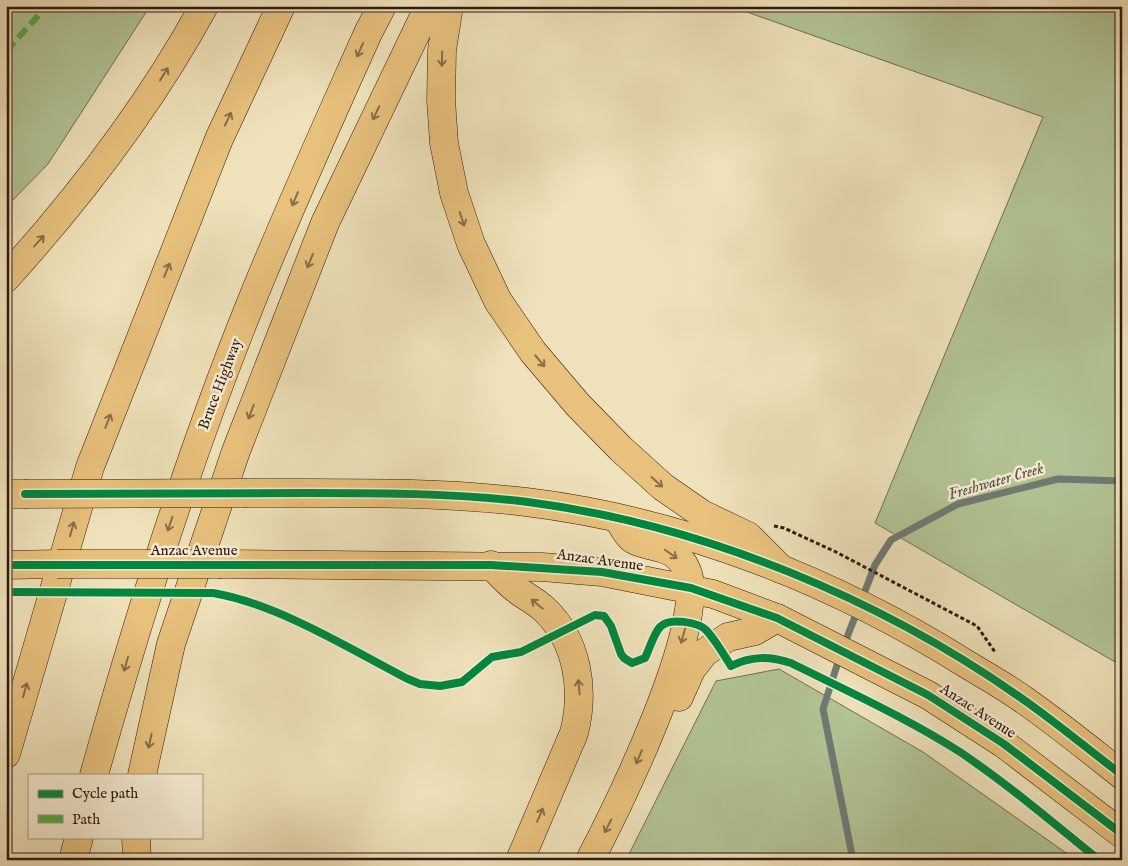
<svg xmlns="http://www.w3.org/2000/svg" width="1128" height="866" font-family="'IM FELL English',serif">
<rect width="100%" height="100%" fill="#efe2ba"/>
<filter id="stains"><feTurbulence type="fractalNoise" baseFrequency=".004" numOctaves="4"/><feColorMatrix values="0 0 0 0 .2 0 0 0 0 .09 0 0 0 0 .02 0 0 0 .5 -.17"/></filter>
<radialGradient id="worn" r=".72"><stop offset=".6" stop-color="#630" stop-opacity="0"/><stop offset="1" stop-color="#630" stop-opacity=".3"/></radialGradient>
<path fill="#b2c495" stroke="#706e53" d="M6,6H150L48,164L6,207Z
M730,6H1122V666L875,523L1043,117Z
M779,669L923,752L1076,860H626L716,681Z"/>
<g fill="none" stroke-linecap="round" stroke-linejoin="round">
<path stroke="#6f7b74" stroke-width="7" d="M862,599L875,565L891,540L958,504L1058,479L1122,481
M844,645L858,609
M840,656L823,709L853,860"/>
<defs>
<path id="trunk" d="M247,493C340,493 434,491 526,502C683,521 834,581 968,665C986,676 1006,687 1024,700C1057,723 1089,749 1122,775
M6,494H25
M222,564L542,567L602,572L713,594L777,618L928,695L1004,744L1122,834
M6,565L57,564"/>
<path id="motorway" d="M449,6L442,50L441,100L444,143L454,193L471,244L498,301L533,352L578,405L621,449L663,487L702,514L748,536L781,569
M6,278C82,194 150,105 204,6
M491,565C499,573 507,582 516,589C525,596 535,601 544,609C578,641 585,690 574,733L520,860
M679,697L691,670L704,653L728,637L755,631L777,618
M6,754L90,467L219,139L281,6
M94,775C138,618 187,462 248,310C285,217 327,125 368,33L382,6
M142,775L171,644L236,451L325,223L429,6
M136,837L137,860
M73,860L79,837
M590,860C617,808 709,622 687,571C676,544 654,550 634,540C628,537 622,525 618,519"/>
</defs>
<use href="#trunk" stroke="#2e1911" stroke-width="29"/>
<use href="#motorway" stroke="#2e1911" stroke-width="29"/>
<path stroke="#2e1911" stroke-width="3" stroke-dasharray="4 2.5" stroke-linecap="butt" d="M774,526L784,528L836,552L977,626L995,652"/>
<use href="#trunk" stroke="#e8c17d" stroke-width="28"/>
<use href="#motorway" stroke="#e8c17d" stroke-width="28"/>
<defs>
<path id="trunk-bridge" d="M25,494L247,493
M57,564H222"/>
</defs>
<use href="#trunk-bridge" stroke="#2e1911" stroke-width="29" stroke-linecap="butt"/>
<use href="#trunk-bridge" stroke="#e8c17d" stroke-width="28"/>
<path stroke="#54a942" stroke-width="6" stroke-dasharray="12 6" stroke-linecap="butt" d="M6,51L47,6"/>
<defs>
<path id="cycleway" d="M25,494C118,493 212,493 306,493C380,493 455,493 528,502C703,525 880,598 1024,700C1058,724 1089,750 1122,775
M6,565H491L602,572L691,588L777,618L928,695L1004,744L1122,834
M6,592L213,593C278,604 350,649 408,679L420,684L440,686L462,682L492,657L521,652L595,615L604,616L611,626L621,654L624,658L632,663L645,658C650,648 653,635 660,627C669,617 699,622 707,631C716,641 724,655 731,666C751,656 769,656 791,663C847,691 907,718 960,752C1009,785 1053,823 1099,860"/>
</defs>
<use href="#cycleway" stroke="#f5ecd2" stroke-width="11"/>
<use href="#cycleway" stroke="#00873e" stroke-width="8"/>
</g>
<defs><path id="oneway-shaft" d="M-6 0H5M1.5-3L5.5 0L1.5 3" fill="none" stroke-width="1.6" stroke-linecap="round" stroke-linejoin="round" transform="scale(1.25)"/></defs>
<g stroke="#8b6d47">
<use href="#oneway-shaft" transform="translate(360 50) rotate(114)"/>
<use href="#oneway-shaft" transform="translate(442 59) rotate(91)"/>
<use href="#oneway-shaft" transform="translate(164 74) rotate(-58)"/>
<use href="#oneway-shaft" transform="translate(376 113) rotate(116)"/>
<use href="#oneway-shaft" transform="translate(228 119) rotate(-65)"/>
<use href="#oneway-shaft" transform="translate(295 199) rotate(113)"/>
<use href="#oneway-shaft" transform="translate(462 219) rotate(72)"/>
<use href="#oneway-shaft" transform="translate(39 241) rotate(-48)"/>
<use href="#oneway-shaft" transform="translate(310 261) rotate(112)"/>
<use href="#oneway-shaft" transform="translate(167 270) rotate(-68)"/>
<use href="#oneway-shaft" transform="translate(540 361) rotate(50)"/>
<use href="#oneway-shaft" transform="translate(251 412) rotate(111)"/>
<use href="#oneway-shaft" transform="translate(108 421) rotate(-69)"/>
<use href="#oneway-shaft" transform="translate(657 482) rotate(42)"/>
<use href="#oneway-shaft" transform="translate(170 524) rotate(109)"/>
<use href="#oneway-shaft" transform="translate(72 529) rotate(-74)"/>
<use href="#oneway-shaft" transform="translate(671 554) rotate(35)"/>
<use href="#oneway-shaft" transform="translate(537 604) rotate(-141)"/>
<use href="#oneway-shaft" transform="translate(683 636) rotate(106)"/>
<use href="#oneway-shaft" transform="translate(126 664) rotate(106)"/>
<use href="#oneway-shaft" transform="translate(579 687) rotate(-95)"/>
<use href="#oneway-shaft" transform="translate(25 690) rotate(-74)"/>
<use href="#oneway-shaft" transform="translate(150 741) rotate(103)"/>
<use href="#oneway-shaft" transform="translate(639 757) rotate(113)"/>
<use href="#oneway-shaft" transform="translate(540 815) rotate(-67)"/>
<use href="#oneway-shaft" transform="translate(608 826) rotate(117)"/>
</g>
<g text-anchor="middle" dominant-baseline="central" stroke-width="5" stroke-linejoin="round" paint-order="stroke">
<g font-size="15" fill="#2e1911" stroke="#f5ecd2">
<text transform="translate(220 384) rotate(-69)">Bruce Highway</text>
<text x="194" y="550">Anzac Avenue</text>
<text transform="translate(600 560) rotate(8)">Anzac Avenue</text>
<text transform="translate(978 711) rotate(33)">Anzac Avenue</text>
</g>
<g font-size="16" font-style="italic" fill="#54524b" stroke="#f5ecd2">
<text transform="translate(996 482) rotate(-16)">Freshwater Creek</text>
</g>
</g>
<rect width="1128" height="866" fill="none" stroke="#efe2ba" stroke-width="25"/>
<rect x="8" y="8" width="1113" height="851" fill="none" stroke="#2e1911" stroke-width="2.5"/>
<rect x="12" y="12" width="1103" height="841" fill="none" stroke="#2e1911"/>
<rect x="28" y="774" width="175" height="65" fill="#f5ecd2" stroke="#a59885"/>
<rect x="38" y="790" width="25" height="8" fill="#00873e" stroke="#a59885"/>
<text x="72" y="798" font-size="15" fill="#2e1911">Cycle path</text>
<rect x="38" y="815" width="25" height="8" fill="#54a942" stroke="#a59885"/>
<text x="72" y="824" font-size="15" fill="#2e1911">Path</text>
<rect width="100%" height="100%" filter="url(#stains)"/>
<rect width="100%" height="100%" fill="url(#worn)"/>
</svg>
